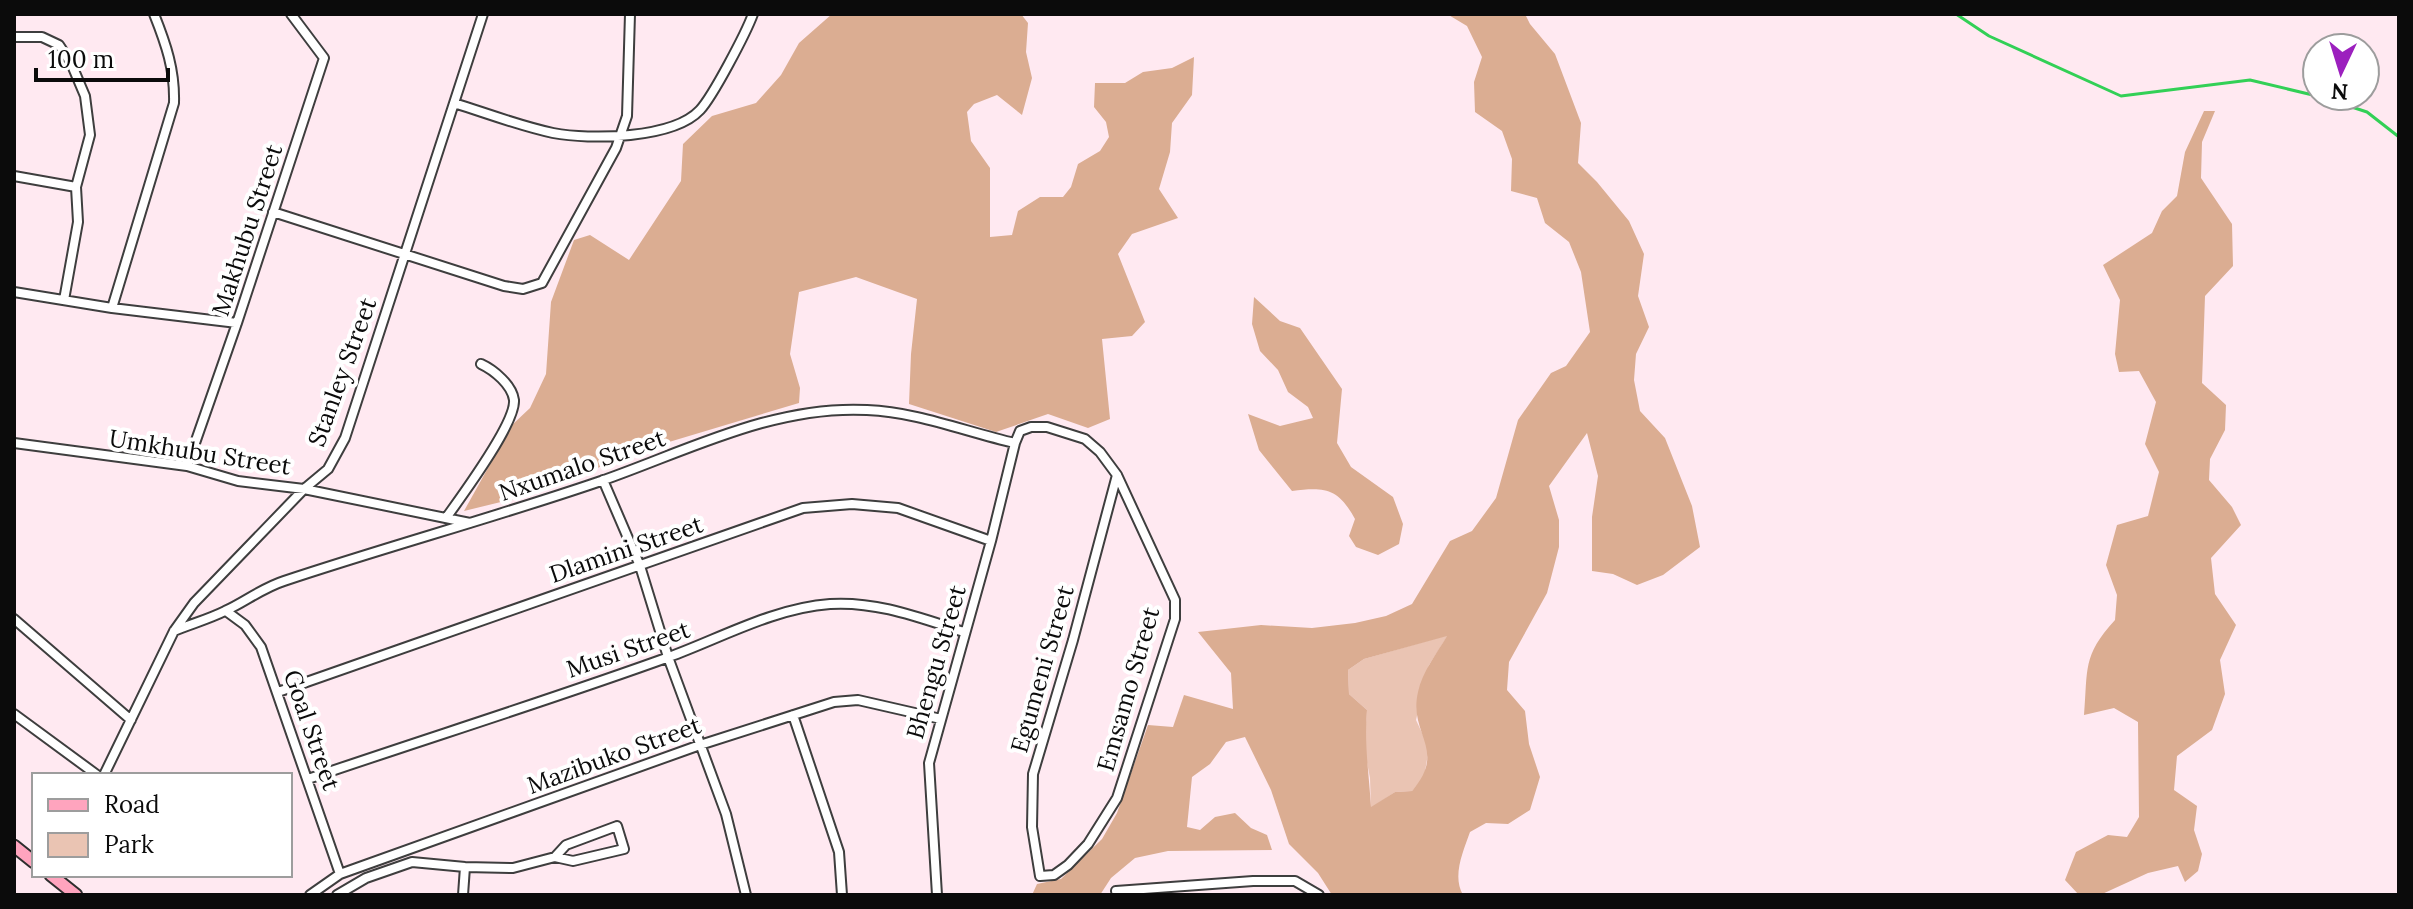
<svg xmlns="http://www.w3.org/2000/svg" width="2413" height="909" font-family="Lora,serif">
<rect width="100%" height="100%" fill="#ffe9f1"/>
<path fill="#eac4b3" d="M1448,635L1429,665L1416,720L1429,748L1424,777L1412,791L1395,792L1371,808L1370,778L1364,747L1367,710L1349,694L1348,670L1364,659Z"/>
<path fill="#dbad92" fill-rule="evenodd" d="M832,14H1021L1028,23L1026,52L1032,78L1022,115L997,95L974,104L967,112L971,141L990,168V237L1012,235L1018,211L1040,197H1063L1071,187L1078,164L1100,151L1109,137L1106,122L1094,107L1095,83H1125L1143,72L1172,68L1194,57L1192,95L1172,123L1170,152L1159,189L1178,218L1132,234L1118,254L1145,322L1132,336L1102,339L1110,419L1088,428L1048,414L996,432L909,404L911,354L917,299L856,277L799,292L790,354L800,388L799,403L649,448L525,496L464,511L512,425L530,408L546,374L551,302L574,240L590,235L629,260L681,181L683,144L712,116L756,103L781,75L799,43Z
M1447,14H1525L1530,24L1555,54L1581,123L1578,163L1597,182L1629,221L1644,254L1638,296L1649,327L1636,354L1634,380L1640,411L1665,438L1692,506L1700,547L1663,575L1637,585L1613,574L1592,571V517L1598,476L1587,433L1549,486L1559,520V547L1547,593L1509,662L1507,690L1525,711L1529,744L1540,777L1530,810L1508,824L1486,823L1470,832C1463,852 1452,876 1463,895H1332L1318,873L1289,844L1271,790L1245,737L1226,742L1210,764L1192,777L1187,827L1200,830L1215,817L1235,813L1251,828L1267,835L1272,850L1168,851L1135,858L1111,878L1100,895H1032L1037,884L1061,879L1102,839L1117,813L1148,725L1173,727L1184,695L1233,709L1231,673L1198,632L1261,625L1312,628L1355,623L1386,616L1412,604L1450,541L1472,531L1496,498L1518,420L1551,373L1566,366L1590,332L1581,272L1569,242L1545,223L1537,198L1511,191L1512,159L1502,131L1475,112L1474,82L1482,57L1467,26ZM1447,636C1437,653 1422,672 1418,692C1408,735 1448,749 1412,791L1395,792L1371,807C1369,774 1364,744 1367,710L1349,694L1348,670L1364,659Z
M2204,111H2215L2202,142L2201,178L2232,224L2233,266L2205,296L2202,383L2226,405L2225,430L2210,459L2209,480L2232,507L2241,525L2211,558L2215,594L2236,625L2220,660L2225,694L2212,730L2177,756L2174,790L2197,806L2194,830L2202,854L2198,871L2185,882L2178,866L2148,873L2100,895H2079L2065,880L2076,852L2108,835L2127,837L2139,817L2138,722L2114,708L2084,715C2088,669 2082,656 2115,620L2117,595L2106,565L2117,525L2148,516L2159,472L2145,444L2156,402L2139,371L2119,372L2115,354L2120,300L2103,265L2152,233L2162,211L2177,196L2185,152Z
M1254,297L1280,321L1300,328L1342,389L1337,443L1351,467L1393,497L1403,524L1399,544L1378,555L1356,547L1349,536L1355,519C1338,488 1325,487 1292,491L1259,450L1248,414L1280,426L1313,418L1308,407L1288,392L1278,370L1260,351L1252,324Z"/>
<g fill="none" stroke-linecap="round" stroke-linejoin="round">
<path stroke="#32d056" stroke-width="3" d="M1956,14L1989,36L2121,96L2250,80L2317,96
M2318,96L2367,112L2399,137"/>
<defs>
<path id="street" d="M14,37H42L59,45L71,63L85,96L90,135L76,187L78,222L64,300
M454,103C486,113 520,126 553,133C590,140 673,139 700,110C713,96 746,33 753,14
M14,176L76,187
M273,212L504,286L523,289L542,283L616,148L627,116L630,14
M14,292L112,308L237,323
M112,308L174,103C175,70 166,44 154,14
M14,443L187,466L238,481L304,489L470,523
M187,466L237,323L324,58L291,14
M603,480L640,566L668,657L726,814L746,895
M446,518C461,497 516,423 514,400C512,385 494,370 481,364
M226,611L245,625L261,647L340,874
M14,619L131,720
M174,631C191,624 209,619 225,611C245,602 262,588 284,581C389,546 496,517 601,481C687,451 773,405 867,410C918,412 966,432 1015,443
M278,692L803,508L852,504L898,508L991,541
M14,714L97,775
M793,715L839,852L842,895
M104,775L174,631L194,603L304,489L328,469L345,438L483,14
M308,779C428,738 550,700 669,657C721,638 774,608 830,604C877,601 920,618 964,632
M1116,891L1253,881H1295L1319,895
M310,895L340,874L700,745L834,702L858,700L941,719
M337,895L366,878L412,862L465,867L513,868L555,857L573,861L624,849L617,826L566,845L555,857
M463,895L465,867
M937,895L929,763L991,541L1015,443L1020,431L1031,427H1047L1085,439L1100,452L1117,475L1175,600V619L1117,798L1088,844L1068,865L1054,875L1040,876L1032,827L1033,774L1073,640L1117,475"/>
<path id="secondary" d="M14,846L34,862
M51,875L76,895"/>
</defs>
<use href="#street" stroke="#3e3e3e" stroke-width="12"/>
<use href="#secondary" stroke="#2d2d2d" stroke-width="15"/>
<use href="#street" stroke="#fff" stroke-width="8"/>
<use href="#secondary" stroke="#ffa4be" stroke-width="11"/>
</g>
<g text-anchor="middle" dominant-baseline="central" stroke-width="8" stroke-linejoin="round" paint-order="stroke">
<g font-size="24" fill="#0b0b0b" stroke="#fff">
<text transform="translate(247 230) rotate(-72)">Makhubu Street</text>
<text transform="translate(342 372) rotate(-70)">Stanley Street</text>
<text transform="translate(200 452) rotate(9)">Umkhubu Street</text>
<text transform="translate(582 465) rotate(-19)">Nxumalo Street</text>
<text transform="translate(626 549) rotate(-19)">Dlamini Street</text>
<text transform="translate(628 649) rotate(-19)">Musi Street</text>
<text transform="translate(936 662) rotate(-74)">Bhengu Street</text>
<text transform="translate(1042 669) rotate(-74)">Egumeni Street</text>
<text transform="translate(1128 689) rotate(-74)">Emsamo Street</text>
<text transform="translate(312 730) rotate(71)">Goal Street</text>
<text transform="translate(614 755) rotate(-20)">Mazibuko Street</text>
</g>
</g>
<rect width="2413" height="909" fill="none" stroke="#0b0b0b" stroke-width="32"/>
<rect x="32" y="773" width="260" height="104" fill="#ffffff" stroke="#9d9d9d" stroke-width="2"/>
<rect x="48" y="799" width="40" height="12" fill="#ffa4be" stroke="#9d9d9d" stroke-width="2"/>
<text x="104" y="813" font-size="24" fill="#0b0b0b">Road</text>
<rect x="48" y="833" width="40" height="24" fill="#eac4b3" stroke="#9d9d9d" stroke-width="2"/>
<text x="104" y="853" font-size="24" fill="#0b0b0b">Park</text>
<g transform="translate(2341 72) rotate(184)"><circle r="38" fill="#ffffff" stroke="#9d9d9d" stroke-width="2"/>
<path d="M0-6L14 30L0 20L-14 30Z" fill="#9c20be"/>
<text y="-12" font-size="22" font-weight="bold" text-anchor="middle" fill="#0b0b0b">N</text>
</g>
<path d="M36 68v12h132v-12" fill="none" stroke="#0b0b0b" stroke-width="4"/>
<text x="48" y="68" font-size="24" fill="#0b0b0b" stroke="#ffffff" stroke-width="6" paint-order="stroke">100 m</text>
</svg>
